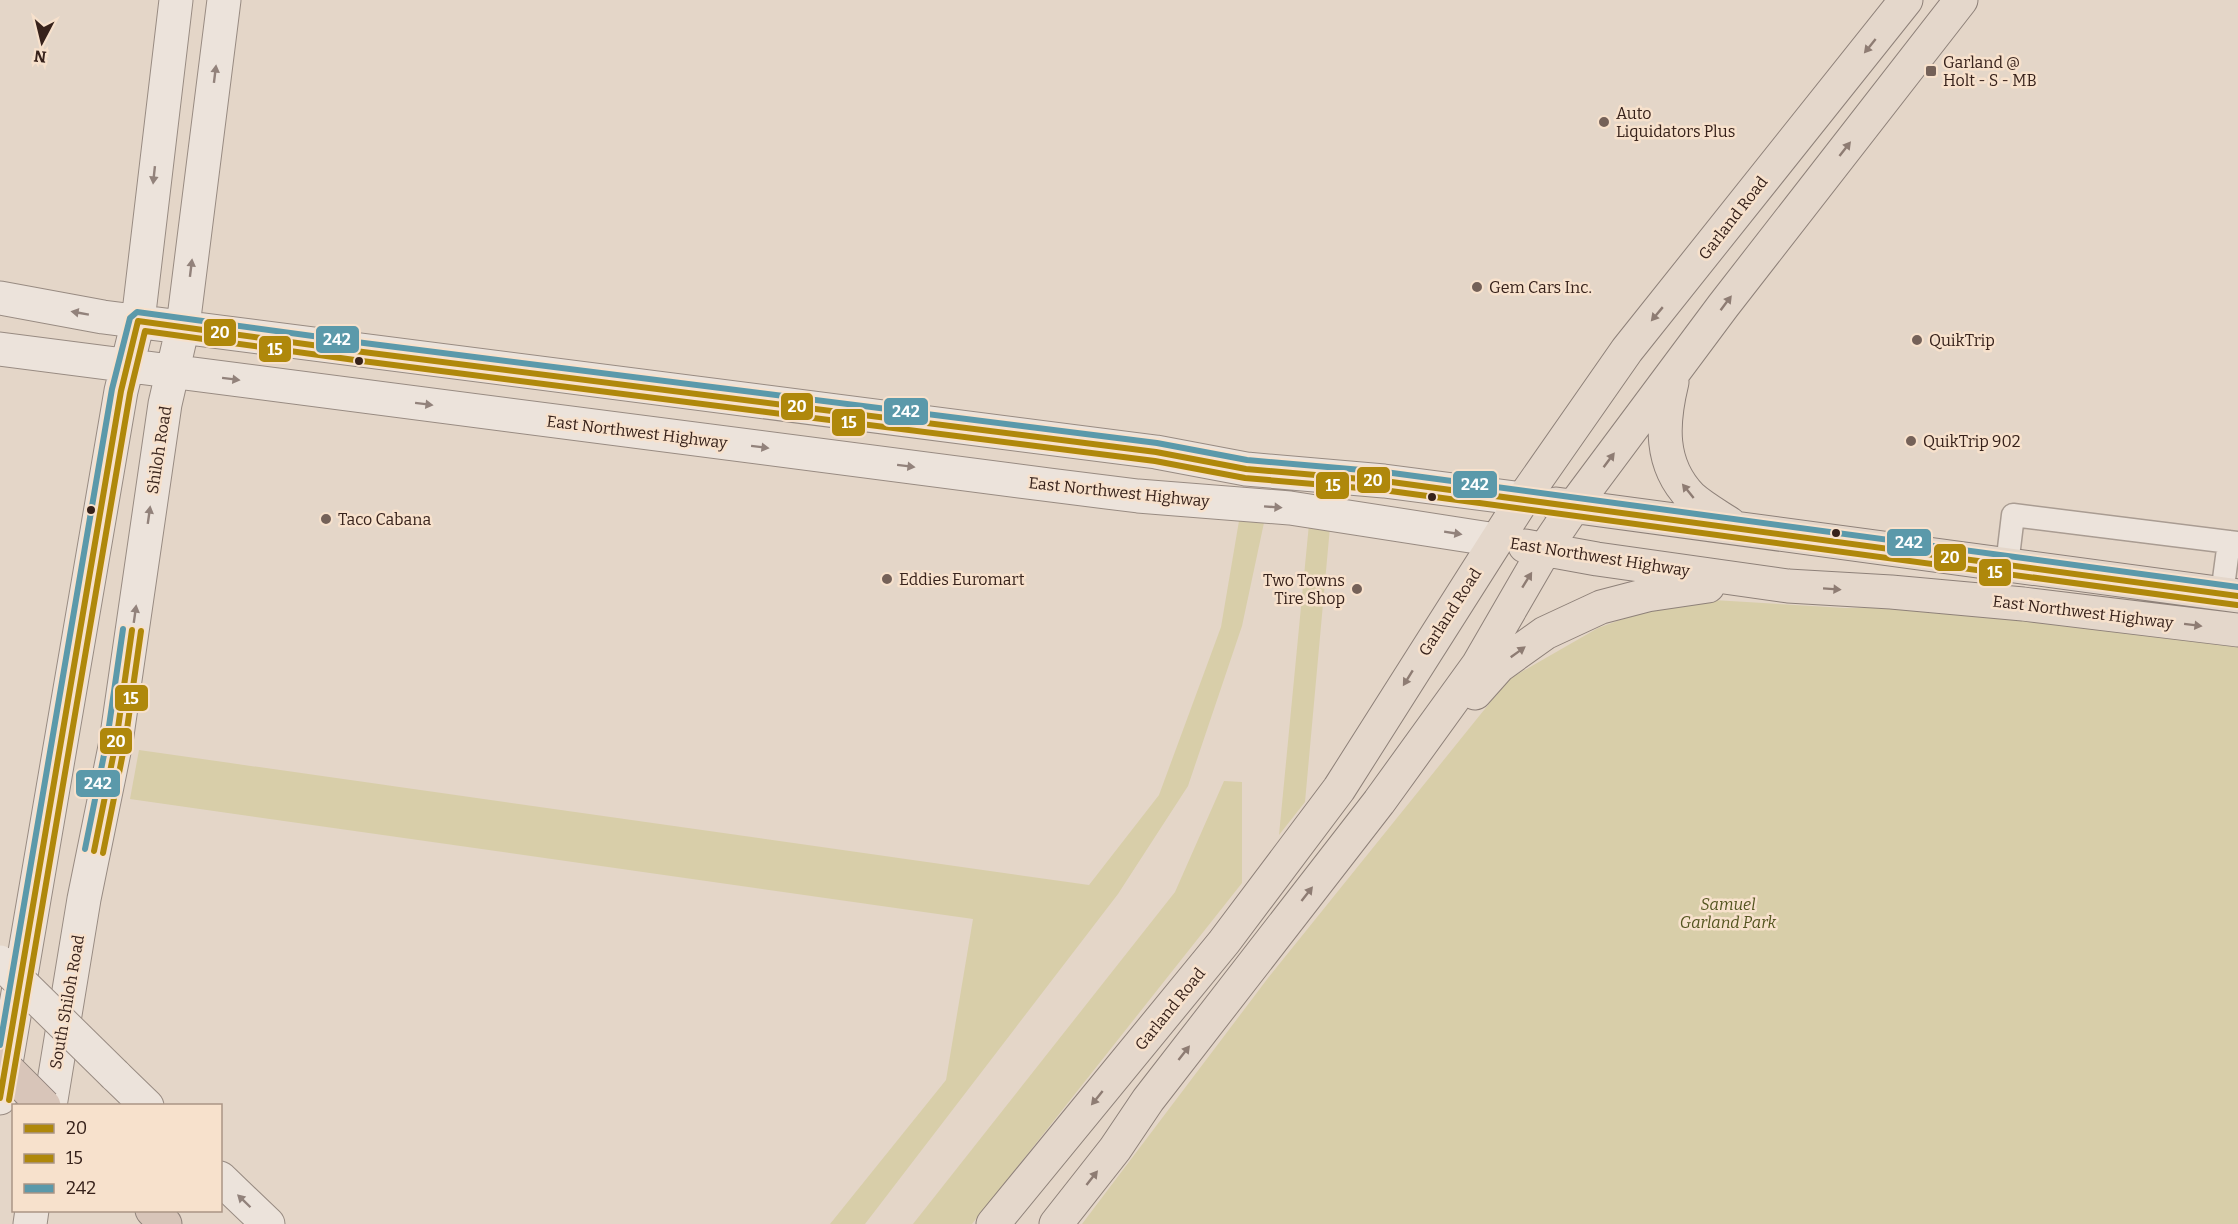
<svg xmlns="http://www.w3.org/2000/svg" width="2238" height="1224" font-family="Bitter,serif">
<rect width="100%" height="100%" fill="#e4d6c8"/>
<path fill="#d8cea9" d="M1240,515L1265,518L1242,626L1188,786L1118,894L865,1224H830L946,1080L973,919L130,799L139,750L1089,885L1159,795L1221,627Z
M1309,524L1330,527L1305,802L1279,835Z
M1680,598L1845,608L1942,607L2238,645V1224H1082L1268,978L1509,679L1598,628Z
M1224,781L1242,782V883L972,1224H913L1175,892Z"/>
<g fill="none" stroke-linecap="round" stroke-linejoin="round">
<defs>
<path id="minor" d="M2007,565L2013,515L2238,543
M2222,594L2229,542"/>
<path id="secondary" d="M0,298L103,317L1156,452L1246,469L1384,481L1523,499
M0,349L1050,485L1138,496L1290,508L1496,540
M115,1075L147,1106
M0,1098L121,391L138,321L176,0
M50,1106L84,899L116,742L165,404L183,326L224,0
M220,1178L268,1224
M30,1224L32,1210"/>
<path id="primary" d="M1672,382C1662,423 1659,464 1691,497C1702,507 1718,516 1730,524
M1556,504L2238,596
M1525,546L1597,559L1788,586L1891,592L2023,604L2238,630
M1475,693L1499,666L1545,633L1601,607L1647,595L1708,586
M993,1224L1224,942L1339,789L1523,499L1627,350L1906,0
M1056,1224L1115,1149L1148,1100L1379,802L1478,665L1545,549L1574,506L1723,306L1961,0"/>
<path id="motorway" d="M152,1210L165,1224"/>
</defs>
<use href="#minor" stroke="#a99c92" stroke-width="25"/>
<use href="#secondary" stroke="#988b82" stroke-width="35"/>
<use href="#primary" stroke="#8e8179" stroke-width="35"/>
<use href="#motorway" stroke="#8e8179" stroke-width="35"/>
<use href="#minor" stroke="#ece3db" stroke-width="22"/>
<use href="#secondary" stroke="#ece3db" stroke-width="33"/>
<use href="#primary" stroke="#e4d7cb" stroke-width="33"/>
<use href="#motorway" stroke="#d8c5b9" stroke-width="33"/>
<defs>
<path id="secondary-bridge" d="M0,962L115,1075"/>
<path id="motorway-bridge" d="M0,1062L44,1106"/>
</defs>
<use href="#secondary-bridge" stroke="#988b82" stroke-width="35" stroke-linecap="butt"/>
<use href="#motorway-bridge" stroke="#8e8179" stroke-width="35" stroke-linecap="butt"/>
<use href="#secondary-bridge" stroke="#ece3db" stroke-width="33"/>
<use href="#motorway-bridge" stroke="#d8c5b9" stroke-width="33"/>
<defs>
<path id="bus-1" d="M94,851L116,742L132,630
M0,1098L121,391L138,321L363,352L1156,452L1246,469L1384,481L2238,596"/>
<path id="bus-2" d="M103,853L125,743L141,631
M9,1100L130,393L145,331L362,361L1155,461L1245,478L1383,490L2237,605"/>
<path id="bus-3" d="M85,849L107,740L123,629
M0,1045L112,389L130,318L137,312L364,343L1157,443L1247,460L1385,472L2238,587"/>
</defs>
<use href="#bus-1" stroke="#f7e1cc" stroke-width="10"/>
<use href="#bus-2" stroke="#f7e1cc" stroke-width="10"/>
<use href="#bus-3" stroke="#f7e1cc" stroke-width="10"/>
<use href="#bus-1" stroke="#af880b" stroke-width="6"/>
<use href="#bus-2" stroke="#af880b" stroke-width="6"/>
<use href="#bus-3" stroke="#5b99aa" stroke-width="6"/>
</g>
<defs><path id="oneway-solid" d="M-6-.8H1V-3.2L6.5 0L1 3.2V.8H-6Z" transform="scale(1.5)"/></defs>
<g fill="#8e7c73">
<use href="#oneway-solid" transform="translate(1870 46) rotate(129)"/>
<use href="#oneway-solid" transform="translate(1845 149) rotate(-52)"/>
<use href="#oneway-solid" transform="translate(1726 303) rotate(-53)"/>
<use href="#oneway-solid" transform="translate(1657 314) rotate(130)"/>
<use href="#oneway-solid" transform="translate(1609 460) rotate(-53)"/>
<use href="#oneway-solid" transform="translate(1688 491) rotate(-129)"/>
<use href="#oneway-solid" transform="translate(1527 580) rotate(-58)"/>
<use href="#oneway-solid" transform="translate(1832 589) rotate(4)"/>
<use href="#oneway-solid" transform="translate(2193 625) rotate(7)"/>
<use href="#oneway-solid" transform="translate(1518 652) rotate(-36)"/>
<use href="#oneway-solid" transform="translate(1408 678) rotate(122)"/>
<use href="#oneway-solid" transform="translate(1307 894) rotate(-52)"/>
<use href="#oneway-solid" transform="translate(1184 1053) rotate(-52)"/>
<use href="#oneway-solid" transform="translate(1097 1098) rotate(129)"/>
<use href="#oneway-solid" transform="translate(1092 1178) rotate(-52)"/>
</g>
<g fill="#92827b">
<use href="#oneway-solid" transform="translate(215 74) rotate(-83)"/>
<use href="#oneway-solid" transform="translate(154 175) rotate(96)"/>
<use href="#oneway-solid" transform="translate(191 268) rotate(-83)"/>
<use href="#oneway-solid" transform="translate(80 313) rotate(-170)"/>
<use href="#oneway-solid" transform="translate(231 379) rotate(7)"/>
<use href="#oneway-solid" transform="translate(424 404) rotate(7)"/>
<use href="#oneway-solid" transform="translate(760 447) rotate(7)"/>
<use href="#oneway-solid" transform="translate(906 466) rotate(7)"/>
<use href="#oneway-solid" transform="translate(1273 507) rotate(4)"/>
<use href="#oneway-solid" transform="translate(149 515) rotate(-82)"/>
<use href="#oneway-solid" transform="translate(1453 533) rotate(9)"/>
<use href="#oneway-solid" transform="translate(135 614) rotate(-82)"/>
<use href="#oneway-solid" transform="translate(244 1201) rotate(-136)"/>
</g>
<g fill="#746158" stroke="#f7e1cc" stroke-width="2">
<rect x="1925" y="65" width="12" height="12" rx="3"/>
<circle cx="1604" cy="122" r="6"/>
<circle cx="1477" cy="287" r="6"/>
<circle cx="1917" cy="340" r="6"/>
<circle cx="1911" cy="441" r="6"/>
<circle cx="326" cy="519" r="6"/>
<circle cx="887" cy="579" r="6"/>
<circle cx="1357" cy="589" r="6"/>
</g>
<g fill="#37221b" stroke="#f7e1cc" stroke-width="2">
<circle cx="359" cy="361" r="5"/>
<circle cx="1432" cy="497" r="5"/>
<circle cx="91" cy="510" r="5"/>
<circle cx="1836" cy="533" r="5"/>
</g>
<g text-anchor="middle" dominant-baseline="central" stroke-width="5" stroke-linejoin="round" paint-order="stroke">
<g font-size="16" fill="#37221b" stroke="#f7e1cc" text-anchor="start">
<text x="1943" y="62">Garland @<tspan x="1943" dy="18">Holt - S - MB</tspan></text>
<text x="1616" y="113">Auto<tspan x="1616" dy="18">Liquidators Plus</tspan></text>
<text x="1489" y="287">Gem Cars Inc.</text>
<text x="1929" y="340">QuikTrip</text>
<text x="1923" y="441">QuikTrip 902</text>
<text x="338" y="519">Taco Cabana</text>
<text x="899" y="579">Eddies Euromart</text>
<text x="1345" y="580" text-anchor="end">Two Towns<tspan x="1345" dy="18">Tire Shop</tspan></text>
</g>
<g font-size="16" fill="#37221b" stroke="#f7e1cc">
<text transform="translate(1733 218) rotate(-52)">Garland Road</text>
<text transform="translate(637 432) rotate(7)">East Northwest Highway</text>
<text transform="translate(159 450) rotate(-81)">Shiloh Road</text>
<text transform="translate(1119 492) rotate(6)">East Northwest Highway</text>
<text transform="translate(1600 557) rotate(9)">East Northwest Highway</text>
<text transform="translate(1450 612) rotate(-57)">Garland Road</text>
<text transform="translate(2083 612) rotate(7)">East Northwest Highway</text>
<text transform="translate(67 1002) rotate(-80)">South Shiloh Road</text>
<text transform="translate(1170 1009) rotate(-51)">Garland Road</text>
</g>
<g font-size="16" font-style="italic" fill="#545520" stroke="#f7e1cc">
<text x="1728" y="904">Samuel<tspan x="1728" dy="18">Garland Park</tspan></text>
</g>
</g>
<g stroke="#f7e1cc" stroke-width="2">
<rect x="203" y="318" width="34" height="29" rx="6" fill="#af880b"/>
<rect x="315" y="325" width="45" height="29" rx="6" fill="#5b99aa"/>
<rect x="258" y="335" width="34" height="28" rx="6" fill="#af880b"/>
<rect x="780" y="392" width="34" height="29" rx="6" fill="#af880b"/>
<rect x="883" y="397" width="46" height="29" rx="6" fill="#5b99aa"/>
<rect x="831" y="408" width="35" height="29" rx="6" fill="#af880b"/>
<rect x="1356" y="466" width="35" height="28" rx="6" fill="#af880b"/>
<rect x="1452" y="470" width="46" height="29" rx="6" fill="#5b99aa"/>
<rect x="1315" y="471" width="35" height="29" rx="6" fill="#af880b"/>
<rect x="1886" y="528" width="46" height="29" rx="6" fill="#5b99aa"/>
<rect x="1933" y="543" width="34" height="29" rx="6" fill="#af880b"/>
<rect x="1978" y="558" width="34" height="29" rx="6" fill="#af880b"/>
<rect x="114" y="684" width="35" height="28" rx="6" fill="#af880b"/>
<rect x="99" y="727" width="34" height="28" rx="6" fill="#af880b"/>
<rect x="75" y="769" width="46" height="29" rx="6" fill="#5b99aa"/>
</g>
<g font-size="16" text-anchor="middle" font-weight="bold" fill="#fff">
<text x="220" y="338">20</text>
<text x="337" y="345">242</text>
<text x="275" y="355">15</text>
<text x="797" y="412">20</text>
<text x="906" y="417">242</text>
<text x="849" y="428">15</text>
<text x="1373" y="486">20</text>
<text x="1475" y="490">242</text>
<text x="1333" y="491">15</text>
<text x="1909" y="548">242</text>
<text x="1950" y="563">20</text>
<text x="1995" y="578">15</text>
<text x="131" y="704">15</text>
<text x="116" y="747">20</text>
<text x="98" y="789">242</text>
</g>
<rect x="12" y="1104" width="210" height="108" fill="#f7e1cc" stroke="#aa9585" stroke-width="1.5"/>
<rect x="24" y="1124" width="30" height="9" fill="#af880b" stroke="#aa9585" stroke-width="1.5"/>
<text x="66" y="1134" font-size="18" fill="#37221b">20</text>
<rect x="24" y="1154" width="30" height="9" fill="#af880b" stroke="#aa9585" stroke-width="1.5"/>
<text x="66" y="1164" font-size="18" fill="#37221b">15</text>
<rect x="24" y="1184" width="30" height="9" fill="#5b99aa" stroke="#aa9585" stroke-width="1.5"/>
<text x="66" y="1194" font-size="18" fill="#37221b">242</text>
<g transform="translate(42 42) rotate(187)" stroke="#f7e1cc" stroke-width="4.5" paint-order="stroke">
<path d="M0-4.5L10 22L0 15L-10 22Z" fill="#37221b"/>
<text y="-9" font-size="16" font-weight="bold" text-anchor="middle" fill="#37221b">N</text>
</g>
</svg>
